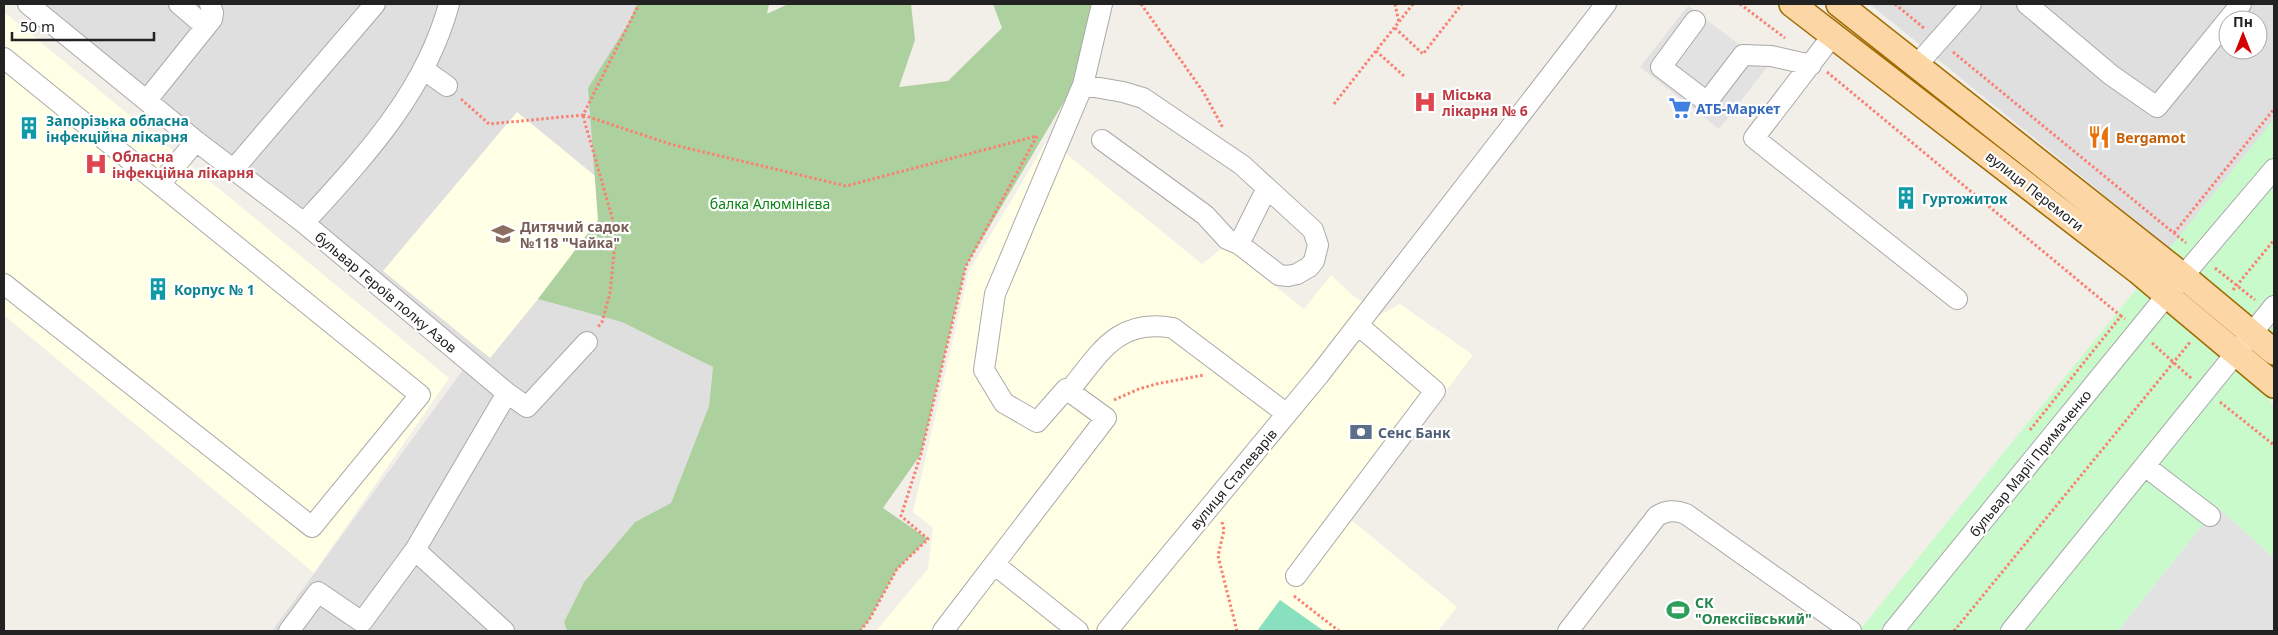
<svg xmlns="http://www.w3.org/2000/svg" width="2278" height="635" font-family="'Noto Sans',sans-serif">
<rect width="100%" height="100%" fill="#f2efe9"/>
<path fill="#e0dfdf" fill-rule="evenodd" d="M44,4H637L628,24L713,367L709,406L671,503L635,522L584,582L564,622L567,631H272L473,356Z
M1870,4H2274V143L2181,258ZM2228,20H2258V50H2228Z"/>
<path fill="#ffffe5" d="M4,12L449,378L314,573L4,315Z
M517,112L621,197L490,358L383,271Z
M1048,139L1202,264L1225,246L1304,309L1331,275L1351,294L1380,315L1400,304L1473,355L1350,519L1457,607L1438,631H876L928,569L933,528L913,512L969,271Z"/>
<path fill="#add19e" d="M637,4H769L767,14L788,4H911L915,40L899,87L948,81L1002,28L993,4H1094L1077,80L966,266L921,454L883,508L928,539L897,569L869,620L860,631H567L564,622L584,582L635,522L671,503L709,406L713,367L622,322L538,299L598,220L588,88L628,24Z"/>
<path fill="#c8facc" d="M2274,119V396L2270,402L2274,406V558L2217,507L2118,631H1859Z"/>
<path fill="#88e0be" d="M1280,600L1324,631H1257Z"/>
<path fill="#e2e2e2" d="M1688,6L1768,66L1719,129L1640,67Z
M2217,507L2274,558V631H2118Z"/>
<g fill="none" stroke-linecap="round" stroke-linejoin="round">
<defs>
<path id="minor" d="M28,4L196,141L304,223L507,393L415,550L504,631
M179,4L206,27
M2027,4L2111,75L2157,107L2241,4
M1695,21L1661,67L1707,102L1743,55L1771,56L1811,65
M1833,35L1754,138L1957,299
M4,58L420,395L312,527L4,284
M1916,66L1971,4
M423,69L447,86
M1083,85L1123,92L1143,98L1242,165L1313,230L1318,245L1314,261L1309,267L1297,274L1288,276L1279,275L1239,244L1227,239L1205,215L1102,140
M147,100L212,19L213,13L210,4
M233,170L375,4
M160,184L196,141
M304,223C364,157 425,93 449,4
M1239,244L1267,188
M1069,391C1100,353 1117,318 1173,328L1287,414
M507,393L527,407L587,342
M2145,466L2210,516
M994,564L1078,631
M1296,576L1435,391L1358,325
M289,631L318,592L362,622L415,550
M943,631L1106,418L1066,389L1037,422L1004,403L984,370L995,294L1083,85L1102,4
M1107,631L1319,375L1606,4
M1568,631L1657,516C1667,510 1675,510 1686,514L1851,631
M1893,631L2167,295L2274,169
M2011,631L2274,306"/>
<path id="major" d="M1792,4L2138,271L2274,385
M1839,4L2183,276L2274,352"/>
</defs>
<use href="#minor" stroke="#a9a9a9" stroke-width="22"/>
<use href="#major" stroke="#a06b00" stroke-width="28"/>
<path stroke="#fa8072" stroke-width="3" stroke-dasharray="2.5 2.5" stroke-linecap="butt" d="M1141,4L1204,93L1223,128
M1395,4L1399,23
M1740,4L1785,38
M1895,4L1925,29
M1395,28L1423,54L1462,4
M1376,51L1404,76
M1953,52L2186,243
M1827,72L2121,316
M461,99L489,124L583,115L639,4
M1334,104L1413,4
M583,115L670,144L846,186L1037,136
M583,116L612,217L615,243L610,293L602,322L598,327
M2174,233L2274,109
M2215,268L2255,300
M2233,290L2274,240
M2152,343L2192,379
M1114,400L1139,389L1156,384L1204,375
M2220,402L2274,445
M2030,430L2121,316L2125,319
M1222,522L1224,530L1218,556L1237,631
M1294,596L1339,631
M860,631L869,620L897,569L928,539L901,516L921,454L966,266L1037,136
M1954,631L2191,341"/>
<use href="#minor" stroke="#fff" stroke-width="20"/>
<use href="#major" stroke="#fcd6a4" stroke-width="25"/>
</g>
<defs>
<symbol id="hospital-bare" viewBox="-9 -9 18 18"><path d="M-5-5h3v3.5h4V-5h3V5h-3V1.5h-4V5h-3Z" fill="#e0444e" stroke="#fff" stroke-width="2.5" paint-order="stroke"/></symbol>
<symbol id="supermarket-bare" viewBox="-9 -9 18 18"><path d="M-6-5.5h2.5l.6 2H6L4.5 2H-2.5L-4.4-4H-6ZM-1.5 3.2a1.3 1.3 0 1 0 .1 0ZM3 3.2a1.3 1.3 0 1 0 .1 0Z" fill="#3f7fe0" stroke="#fff" stroke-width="2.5" paint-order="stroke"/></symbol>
<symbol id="building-bare" viewBox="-9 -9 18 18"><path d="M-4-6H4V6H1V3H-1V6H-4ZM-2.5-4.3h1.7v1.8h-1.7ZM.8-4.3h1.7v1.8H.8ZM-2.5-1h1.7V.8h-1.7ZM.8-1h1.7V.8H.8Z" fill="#0f9aa8" stroke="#fff" stroke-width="2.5" paint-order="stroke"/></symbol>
<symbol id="restaurant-bare" viewBox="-9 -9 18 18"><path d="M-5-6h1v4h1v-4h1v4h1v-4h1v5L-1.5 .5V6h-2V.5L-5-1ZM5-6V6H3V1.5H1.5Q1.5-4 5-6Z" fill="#e8710a" stroke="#fff" stroke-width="2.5" paint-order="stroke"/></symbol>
<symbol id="school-bare" viewBox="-9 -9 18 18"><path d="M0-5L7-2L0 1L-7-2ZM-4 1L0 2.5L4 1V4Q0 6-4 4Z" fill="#8d6e63" stroke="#fff" stroke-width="2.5" paint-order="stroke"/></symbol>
<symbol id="bank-bare" viewBox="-9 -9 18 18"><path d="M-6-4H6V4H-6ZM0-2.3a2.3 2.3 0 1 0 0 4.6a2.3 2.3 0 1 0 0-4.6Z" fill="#5c6f8a" stroke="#fff" stroke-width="2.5" paint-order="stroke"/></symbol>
<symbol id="stadium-bare" viewBox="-9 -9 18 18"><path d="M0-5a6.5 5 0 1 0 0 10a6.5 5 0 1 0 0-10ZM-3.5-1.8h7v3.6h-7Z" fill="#2e9e5b" stroke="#fff" stroke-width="2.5" paint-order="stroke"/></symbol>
</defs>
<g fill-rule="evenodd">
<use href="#hospital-bare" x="1409" y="86" width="32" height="32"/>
<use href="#supermarket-bare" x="1664" y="92" width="32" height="32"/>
<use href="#building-bare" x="13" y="112" width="32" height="32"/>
<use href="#restaurant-bare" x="2083" y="121" width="32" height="32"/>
<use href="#hospital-bare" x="80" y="148" width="32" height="32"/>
<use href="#building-bare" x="1890" y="182" width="32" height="32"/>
<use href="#school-bare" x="487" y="218" width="32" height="32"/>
<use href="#building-bare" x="142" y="273" width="32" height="32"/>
<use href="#bank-bare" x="1345" y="416" width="32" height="32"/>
<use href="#stadium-bare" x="1662" y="594" width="32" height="32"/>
</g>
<g text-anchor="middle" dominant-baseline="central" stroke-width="4.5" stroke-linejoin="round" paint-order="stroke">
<g font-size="14" font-weight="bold" fill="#be3a42" stroke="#fff" text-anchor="start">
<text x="1442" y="94">Мiська<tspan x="1442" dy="16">лiкарня № 6</tspan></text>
<text x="112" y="156">Обласна<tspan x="112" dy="16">інфекційна лікарня</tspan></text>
</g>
<g font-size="14" font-weight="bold" fill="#366cbe" stroke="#fff" text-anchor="start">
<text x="1696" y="108">АТБ-Маркет</text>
</g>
<g font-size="14" font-weight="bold" fill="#0d838f" stroke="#fff" text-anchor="start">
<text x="46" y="120">Запорізька обласна<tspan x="46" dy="16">інфекційна лікарня</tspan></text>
<text x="1922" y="198">Гуртожиток</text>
<text x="174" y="289">Корпус № 1</text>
</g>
<g font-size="14" font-weight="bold" fill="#c56008" stroke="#fff" text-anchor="start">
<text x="2116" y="137">Bergamot</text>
</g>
<g font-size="14" fill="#222" stroke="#fff">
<text transform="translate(2035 191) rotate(38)">вулиця Перемоги</text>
<text transform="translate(386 292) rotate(40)">бульвар Героїв полку Азов</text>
<text transform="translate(2030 463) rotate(-51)">бульвар Марії Примаченко</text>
<text transform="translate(1233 479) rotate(-50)">вулиця Сталеварів</text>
</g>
<g font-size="14" fill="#0c8416" stroke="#fff">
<text x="770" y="203">балка Алюмінієва</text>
</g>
<g font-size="14" font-weight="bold" fill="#785e54" stroke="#fff" text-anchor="start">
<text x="520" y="226">Дитячий садок<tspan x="520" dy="16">№118 "Чайка"</tspan></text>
</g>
<g font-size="14" font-weight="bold" fill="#4e5e75" stroke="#fff" text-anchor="start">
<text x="1378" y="432">Сенс Банк</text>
</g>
<g font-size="14" font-weight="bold" fill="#27864d" stroke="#fff" text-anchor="start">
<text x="1695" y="602">СК<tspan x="1695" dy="16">"Олексіївський"</tspan></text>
</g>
</g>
<rect width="2278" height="635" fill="none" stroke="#222222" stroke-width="10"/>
<g transform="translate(2243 35)"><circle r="24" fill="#ffffff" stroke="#a7a7a7"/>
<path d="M0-4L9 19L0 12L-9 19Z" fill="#d40000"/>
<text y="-8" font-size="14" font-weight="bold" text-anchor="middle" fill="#222222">Пн</text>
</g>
<path d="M12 32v8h142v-8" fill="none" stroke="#222222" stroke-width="2.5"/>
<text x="20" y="32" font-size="15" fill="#222222" stroke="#ffffff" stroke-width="4" paint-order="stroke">50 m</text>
</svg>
